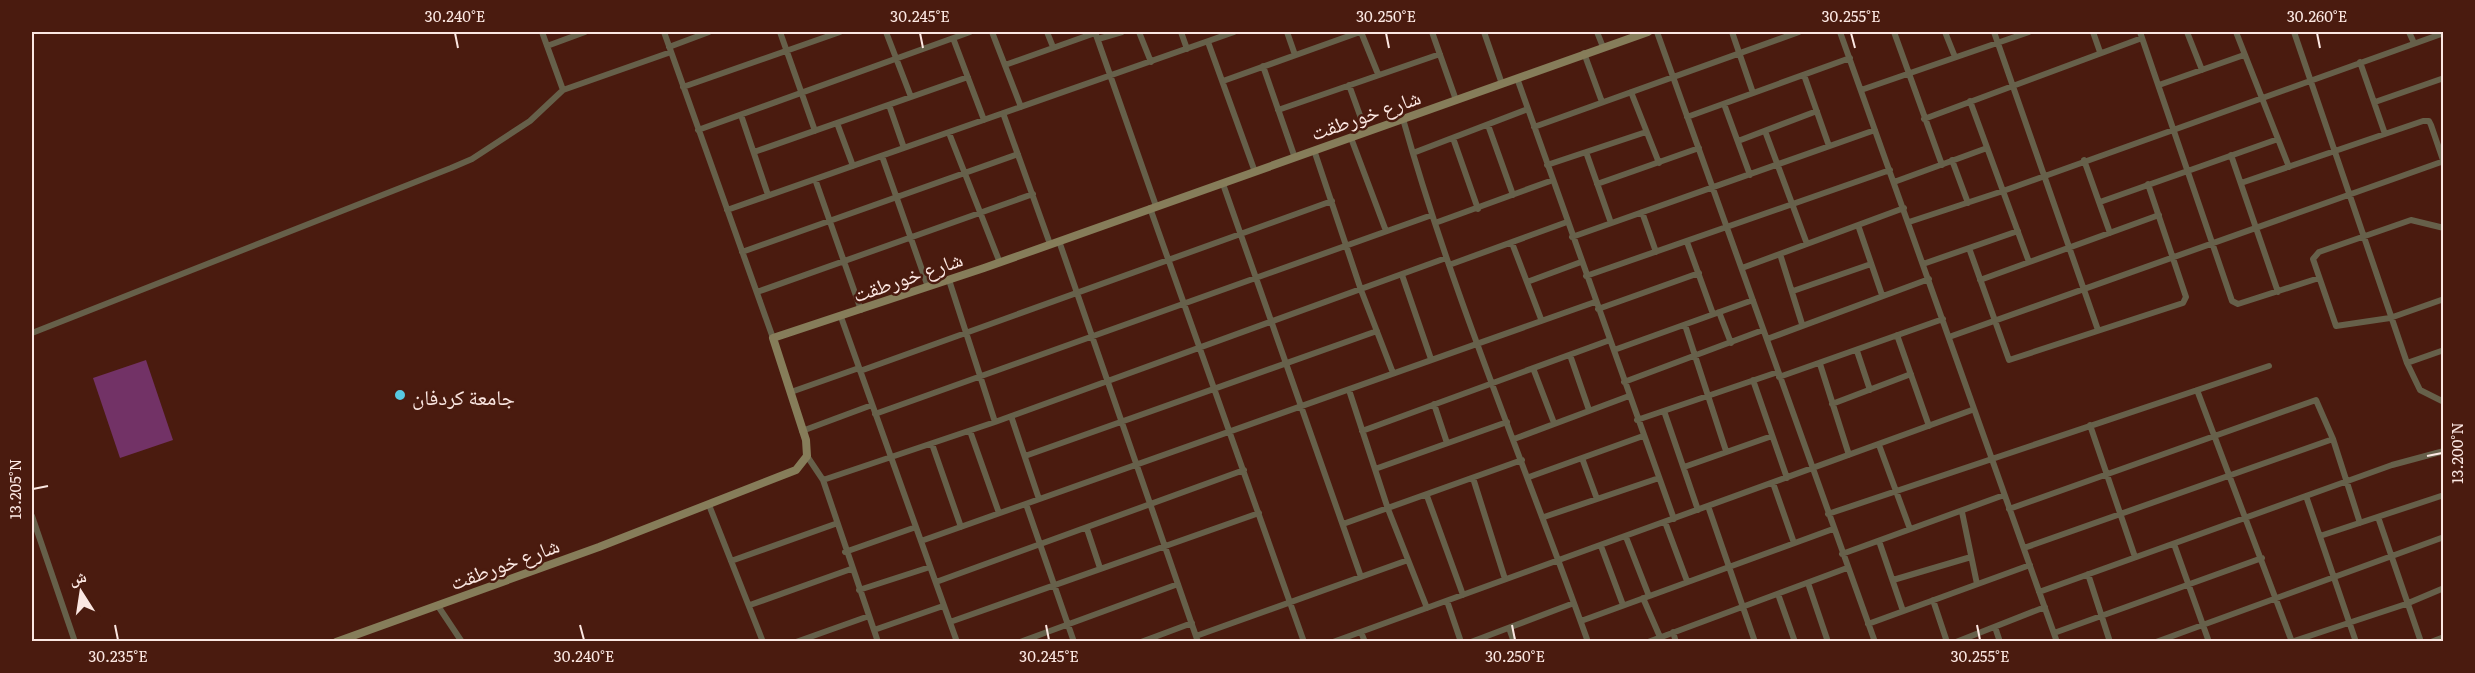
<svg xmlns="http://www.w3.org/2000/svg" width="2475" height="673" font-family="Literata,'Noto Naskh Arabic',serif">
<rect width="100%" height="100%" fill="#4a1b0f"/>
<path fill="#723266" d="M146,360L173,440L120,458L93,378Z"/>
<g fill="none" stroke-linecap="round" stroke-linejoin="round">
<path stroke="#66604a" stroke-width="6" d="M542,32L563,90
M664,32L773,338
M780,32L815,131
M886,32L911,97
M992,32L1021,107
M1047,32L1053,47
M1095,32L1156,206
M1139,32L1151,62
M1181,32L1187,49
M1287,32L1295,55
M1361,32L1378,74
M1432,32L1456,100
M1484,32L1502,84
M1597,32L1603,47
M1657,32L1875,642
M1732,32L1753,93
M1840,32L2057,642
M1894,32L1942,165
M1945,32L1955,57
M1994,32L2098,330
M2093,32L2100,52
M2140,32L2232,301L2238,304L2319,278
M2187,32L2202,70
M2236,32L2289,167
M2294,32L2407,363L2420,390L2444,402
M2409,32L2414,43
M953,38L984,120
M1098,39L1122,32
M1208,42L1255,172
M547,46L585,32
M669,47L709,32
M1584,53L1602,102
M2360,62L2385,134
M1005,65L1095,33
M1263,66L1295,158
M1804,75L1829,146
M1517,78L1674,519
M1223,81L1360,32
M1349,85L1366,132
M2159,85L2244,55
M683,87L840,32
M1861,90L2029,32
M1631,92L1659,163
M1970,101L2029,262
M2375,102L2444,78
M1724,104L1750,175
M889,105L904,148
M1278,110L1440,54
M1003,113L1050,244
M741,115L768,195
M1687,117L1850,58
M1403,119C1453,297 1526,467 1588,642
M1924,119L2142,38
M837,123L853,166
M1488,125L1513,195
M1534,127L1799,32
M698,130L970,32
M1765,131L1807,244
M949,133L1000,263
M1351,138L1386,231
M1453,138L1478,209
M1738,141L1817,111
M1314,150L1361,290L1393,373
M754,152L968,77
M1586,152L1611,223
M1413,153L1528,109
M2231,155L2278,292
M882,156L928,287
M1952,160L1968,203
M2084,160L2110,233
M1547,165L1646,132
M815,179L861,310
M1894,182L1987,148
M2241,183L2423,121H2429L2431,125L2444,163
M1223,184L1361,577
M1597,184L1699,148
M2100,202L2278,139
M1150,208L1304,642
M727,210L1234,32
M1642,212L1656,252
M1909,222L2003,191L2444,33
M1435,223L1553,180
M1858,225L1882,295
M2444,228L2411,220L2319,252L2313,259L2336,326L2390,318L2444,299
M1572,237L1875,130
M1059,241L1198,642
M1687,242L1713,314
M1512,243L1541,319
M1969,248L2009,360L2183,303L2186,297L2148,184
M742,252L1018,154
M1780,254L1802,324
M1923,264L2018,231
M1449,265L1567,222
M1742,268L1904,208
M1402,275L1431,359
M1586,276L1890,170
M949,280L995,422
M1980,280L2159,215
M1527,282L1581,262
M1793,291L1871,264
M757,292L1033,194
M1598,309L1699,273
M1719,312L1731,343
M841,317L957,642
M1685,325L1726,451
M32,333L451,168L472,159L530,121L563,90L671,52
M1897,335L1929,426
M1949,337L2444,161
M1767,339L1929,279
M1614,350L1753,300
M1857,351L1870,390
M1570,355L1589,410
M2407,363L2444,350
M1820,364L1849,455
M1533,368L1554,423
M860,371L1332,201
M1779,377L1943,319
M1753,380L1787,478
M1624,382L1763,330
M1349,390L1388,509L1427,608
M2197,390L2292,642
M791,392L859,368
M1434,404L1447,443
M1832,404L1911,374
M1664,411L1698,510
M875,414L1432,215
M1011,416L1039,499
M1637,420L1778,372
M2090,425L2135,557
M802,431L872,405
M970,431L999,513
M1362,431L1610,340
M1514,439L1629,396
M932,444L961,527
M1879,445L1910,529
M807,456L823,480L878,642
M1025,456L1377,331
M1582,458L1597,499
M1684,467L1772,436
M1375,469L1507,422
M1529,477L1643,436
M1473,478L1505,579
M823,480L995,422L1446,258
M1773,483L1794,543
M1427,496L1463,595
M2306,496L2356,642
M1026,504L1074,642
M709,505L763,642
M1708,506L1755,642
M2009,509L2316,400L2333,439L2360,523
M1962,512L1977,584
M1828,514L2269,366
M32,516L75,642
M1544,517L1659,478
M2378,517L2421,642
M1665,522L1687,581
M1343,524L1522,460
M1087,529L1100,568
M2320,536L2444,495
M1626,537L1649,596
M921,541L1595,302
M1879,541L1903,611
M2174,544L2209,642
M1601,546L1623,605
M2024,548L2333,439
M845,552L916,527
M1842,554L2004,495
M731,561L835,524
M2088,574L2110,642
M1893,580L1971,557
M936,582L1244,470
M1808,583L1828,642
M859,590L930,567
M2039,592L2392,465L2444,451
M1778,594L1795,642
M1643,598L1660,637
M1933,600L1947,642
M1447,601L1461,642
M750,605L851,569
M438,606L462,642
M1581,621L1833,529
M950,622L1259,513
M1868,624L2030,565
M1995,627L2000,642
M1509,628L1514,642
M874,630L943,606
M1361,632L1365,642
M1673,632L1676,642
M2054,633L2262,558
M1196,636L1408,560
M796,642L869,616
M1020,642L1178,584
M1141,642L1192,623
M1333,642L1972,410
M1471,642L1574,603
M1648,642L1847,568
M1956,642L2045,607
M2156,642L2444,537
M2291,642L2406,604L2444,588
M2431,642L2444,637"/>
<path stroke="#867d5a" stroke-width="8" d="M336,642L599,547L796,470L807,456L806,440L773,338L984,268L1648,32"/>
</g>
<path fill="none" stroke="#fbe7e2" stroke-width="2" d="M455,33L458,48M920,33L923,48M1386,33L1389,48M1851,33L1855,48M2317,33L2320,48M2427,456L2442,453M33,489L48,486M115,625L118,640M580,625L584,640M1046,625L1049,640M1512,625L1515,640M1977,625L1980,640"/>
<circle fill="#57c9e2" stroke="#4a1b0f" stroke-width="2" cx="400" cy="395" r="6"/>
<g text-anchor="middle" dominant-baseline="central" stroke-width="5" stroke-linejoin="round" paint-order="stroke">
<g font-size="21" fill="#fbe7e2" stroke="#4a1b0f">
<text transform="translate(1365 113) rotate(-19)">شارع خورطقت</text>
<text transform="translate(907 275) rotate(-19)">شارع خورطقت</text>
<text transform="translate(504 562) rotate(-20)">شارع خورطقت</text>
</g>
<g font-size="21" fill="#fbe7e2" stroke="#4a1b0f" text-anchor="start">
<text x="412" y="395">جامعة كردفان</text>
</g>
</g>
<rect width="2475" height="673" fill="none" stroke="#4a1b0f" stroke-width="66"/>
<g transform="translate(81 592) rotate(348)" stroke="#4a1b0f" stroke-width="4.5" paint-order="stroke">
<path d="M0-4.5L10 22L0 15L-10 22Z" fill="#fbe7e2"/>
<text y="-9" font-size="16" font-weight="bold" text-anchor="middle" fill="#fbe7e2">ش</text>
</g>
<rect x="33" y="33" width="2409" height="607" fill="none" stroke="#fbe7e2" stroke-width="2"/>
<g font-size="15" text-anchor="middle" fill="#fbe7e2">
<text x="455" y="22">30.240°E</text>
<text x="920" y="22">30.245°E</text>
<text x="1386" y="22">30.250°E</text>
<text x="1851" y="22">30.255°E</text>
<text x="2317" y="22">30.260°E</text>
<text transform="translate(2458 453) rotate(-90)" y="5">13.200°N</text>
<text transform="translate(16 489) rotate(-90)" y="5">13.205°N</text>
<text x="118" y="662">30.235°E</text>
<text x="584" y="662">30.240°E</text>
<text x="1049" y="662">30.245°E</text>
<text x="1515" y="662">30.250°E</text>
<text x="1980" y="662">30.255°E</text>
</g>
</svg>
